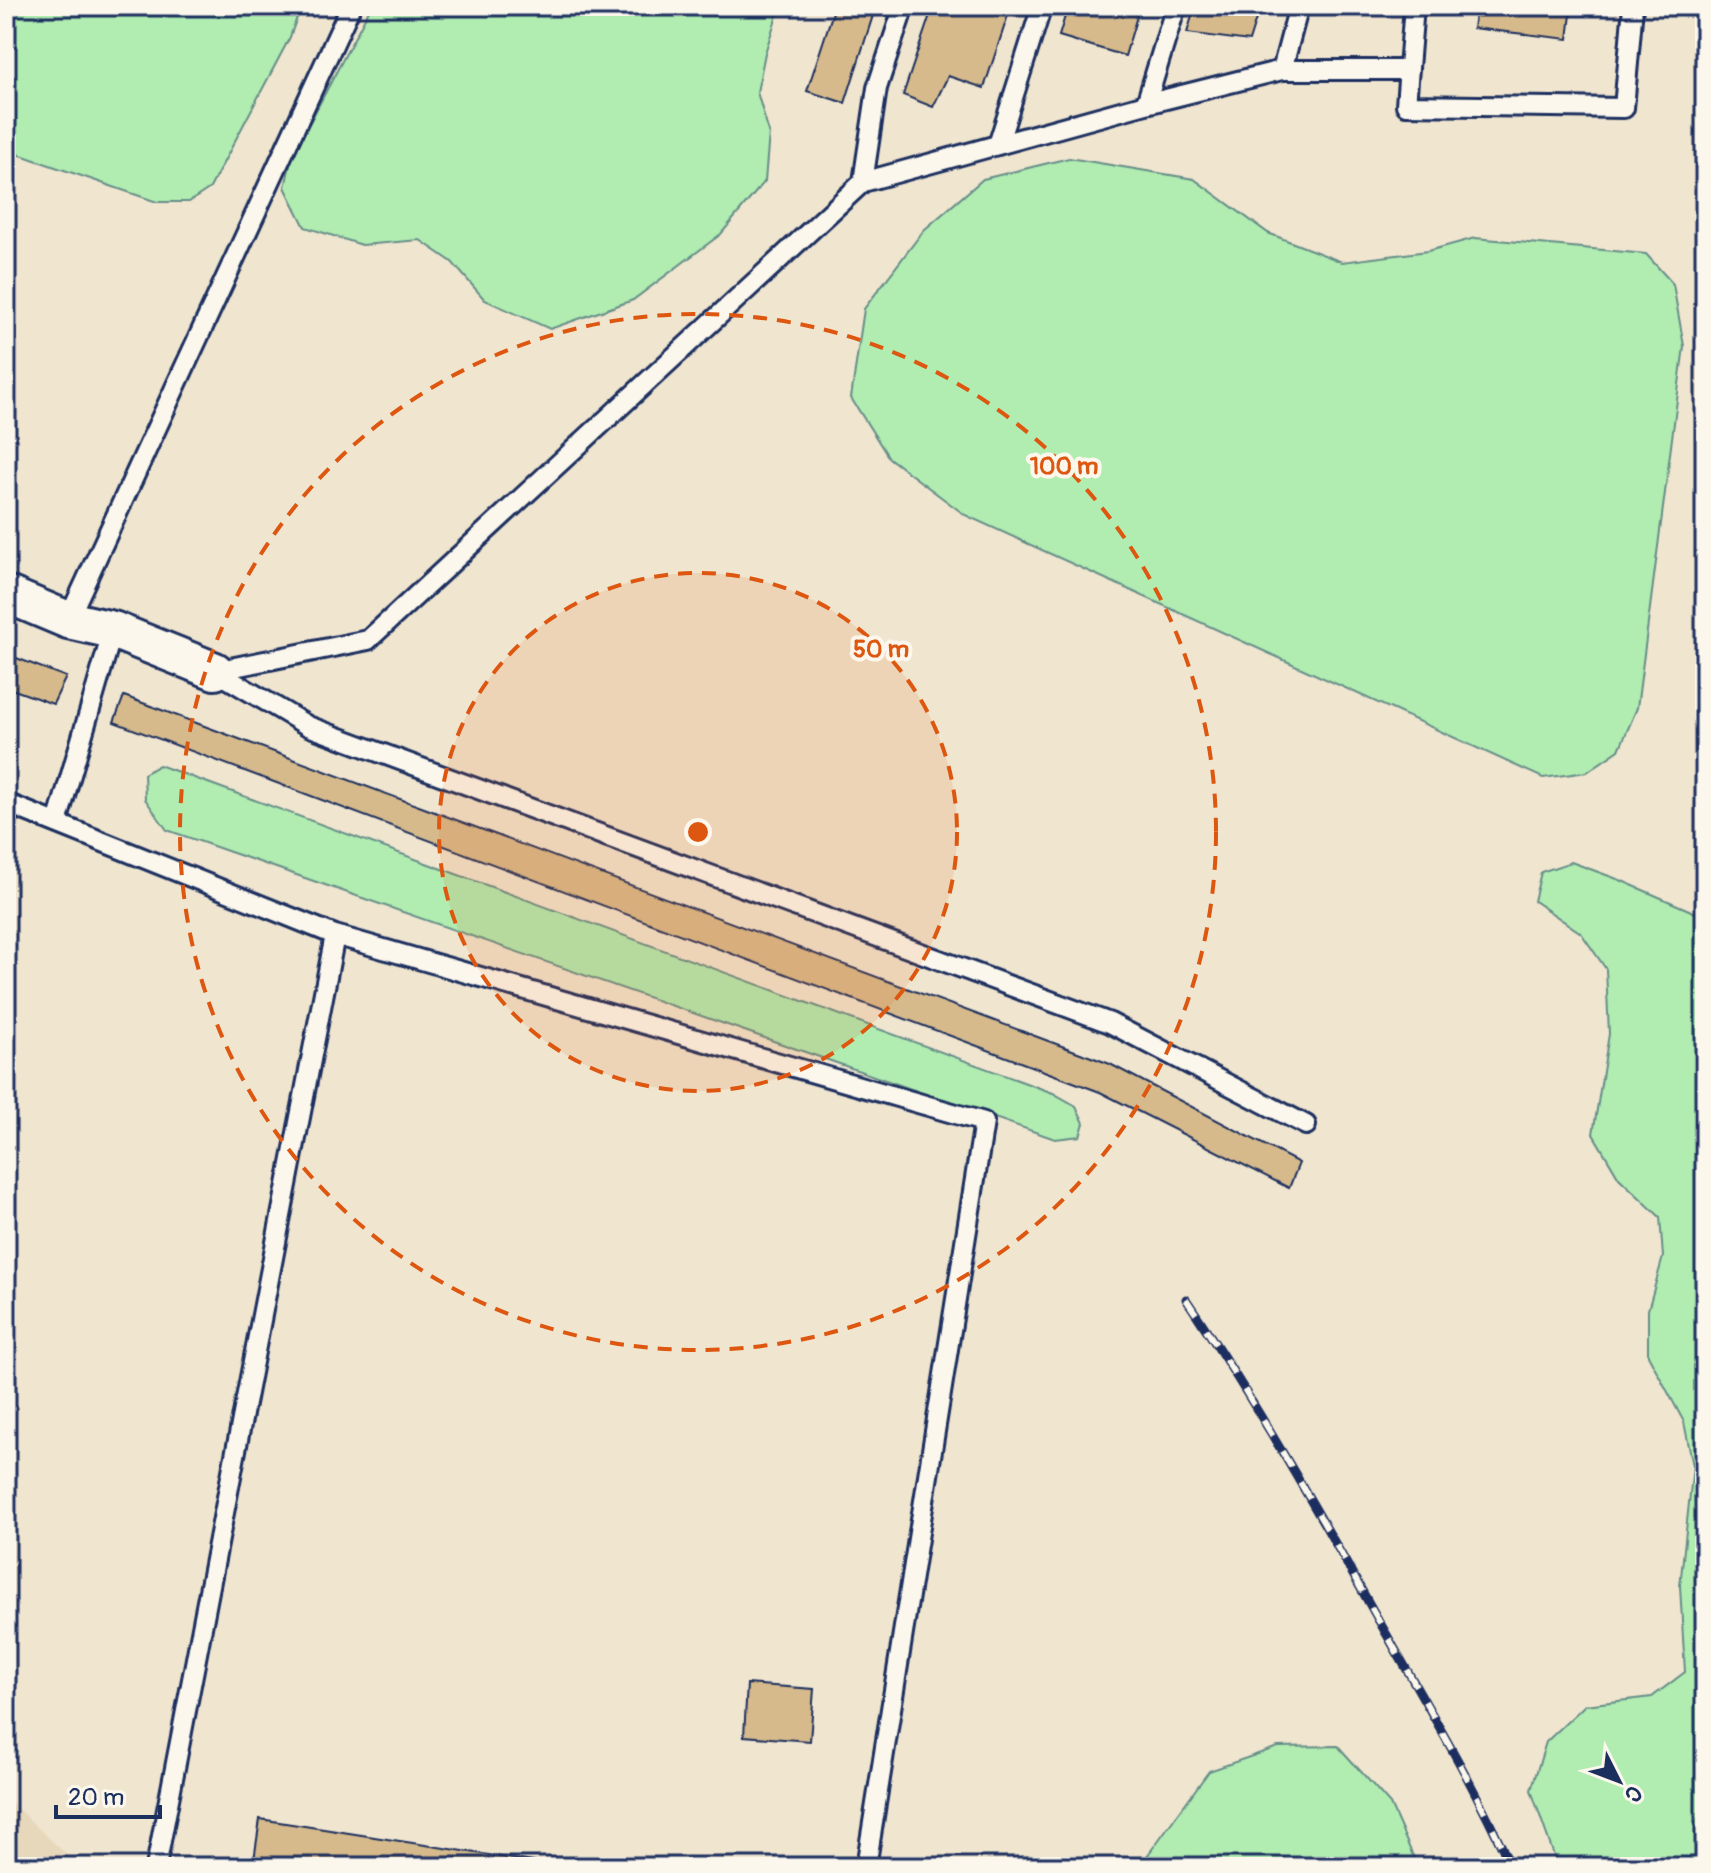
<svg xmlns="http://www.w3.org/2000/svg" width="1711" height="1873" font-family="Pangolin,sans-serif">
<rect width="100%" height="100%" fill="#f0e5cf"/>
<filter id="ink" filterUnits="userSpaceOnUse"><feTurbulence type="fractalNoise" baseFrequency=".0125" numOctaves="2"/><feDisplacementMap in="SourceGraphic" scale="16" xChannelSelector="R" yChannelSelector="G"/><feConvolveMatrix kernelMatrix="1 2 1 2 8 2 1 2 1" color-interpolation-filters="sRGB"/></filter>
<g filter="url(#ink)">
<path fill="#e8d8bb" d="M6,1798L80,1867H6Z"/>
<path fill="#b1ecb1" stroke="#668e88" stroke-width="2" d="M6,6H301L290,37L210,188L189,202H157L6,150Z
M371,6H780L765,53L757,92L769,133L765,181L721,234L633,300L550,329L485,300L452,262L420,240L362,245L305,227L285,187L292,156Z
M1069,158L1194,179L1268,233L1342,262L1428,251L1475,238L1646,254L1673,284L1684,346L1637,708L1619,750L1587,772L1543,778L965,515L889,458L851,398L864,309L924,230L983,179Z
M159,765L1053,1093L1076,1106L1084,1123L1080,1136L1055,1139L167,830L145,799L144,774Z
M1571,862L1620,880L1705,917V1867H1558L1531,1790L1546,1742L1585,1705L1652,1697L1685,1672L1680,1586L1693,1466L1684,1422L1648,1355V1310L1663,1257L1660,1217L1619,1178L1593,1134L1609,1034L1606,969L1581,933L1534,901L1541,872Z
M1338,1746L1390,1804L1418,1867H1146L1147,1856L1209,1771L1278,1747Z"/>
<path fill="#d6ba8b" stroke="#1b2f5e" stroke-width="2" d="M835,6H876L845,103L807,91Z
M933,6H1011L984,88L948,76L933,107L903,95Z
M1068,6H1140L1125,56L1059,36Z
M1195,6H1260L1249,41L1187,33Z
M1476,6H1572L1568,39L1473,28Z
M6,654L66,677L53,704L6,687Z
M124,696L1110,1064L1299,1163L1289,1188L1100,1092L114,722Z
M747,1684L814,1689L810,1741L744,1736Z
M260,1819L565,1867H253Z"/>
<g fill="none" stroke-linecap="round" stroke-linejoin="round">
<defs>
<path id="lane" d="M1414,6L1406,105L1624,108L1633,6
M1282,70H1409
M1146,104L1176,6
M998,145L1042,6
M863,182L877,88L904,6
M68,620L351,6
M215,671L368,640L863,182L1146,104L1282,70L1299,6
M215,671L308,726L1110,1023L1306,1125
M6,803L335,935L984,1122L866,1867
M57,823L113,630
M156,1867L335,935"/>
<path id="street" d="M6,594L68,620L113,630L215,671"/>
</defs>
<use href="#lane" stroke="#1b2f5e" stroke-width="24"/>
<use href="#street" stroke="#1b2f5e" stroke-width="42"/>
<use href="#lane" stroke="#fbf7ec" stroke-width="18"/>
<use href="#street" stroke="#fbf7ec" stroke-width="36"/>
<defs>
<path id="rail" d="M1186,1299C1256,1403 1318,1512 1379,1621C1425,1702 1473,1782 1511,1867"/>
</defs>
<use href="#rail" stroke="#1b2f5e" stroke-width="9"/>
<use href="#rail" stroke="#fbf7ec" stroke-width="6" stroke-dasharray="18" stroke-linecap="butt"/>
</g>
</g>
<circle cx="698" cy="832" r="259" fill="#de5710" fill-opacity=".12"/>
<g fill="none" stroke="#de5710" stroke-width="4" stroke-dasharray="14 10">
<circle cx="698" cy="832" r="259"/>
<circle cx="698" cy="832" r="518"/>
</g>
<circle cx="698" cy="832" r="12" fill="#de5710" stroke="#fbf7ec" stroke-width="4"/>
<g font-size="24" text-anchor="middle" font-weight="bold" fill="#de5710" stroke="#fbf7ec" stroke-width="8" stroke-linejoin="round" paint-order="stroke">
<text x="1064" y="474">100 m</text>
<text x="881" y="657">50 m</text>
</g>
<rect width="1711" height="1873" fill="none" stroke="#fbf7ec" stroke-width="32"/>
<rect x="16" y="16" width="1679" height="1841" fill="none" stroke="#1b2f5e" stroke-width="3" filter="url(#ink)"/>
<g transform="translate(1619 1781) rotate(132)" stroke="#fbf7ec" stroke-width="6" paint-order="stroke">
<path d="M0-6L14 30L0 20L-14 30Z" fill="#1b2f5e"/>
<text y="-12" font-size="22" font-weight="bold" text-anchor="middle" fill="#1b2f5e">С</text>
</g>
<path d="M56 1805v12h104v-12" fill="none" stroke="#1b2f5e" stroke-width="4"/>
<text x="68" y="1805" font-size="24" fill="#1b2f5e" stroke="#fbf7ec" stroke-width="6" paint-order="stroke">20 m</text>
</svg>
